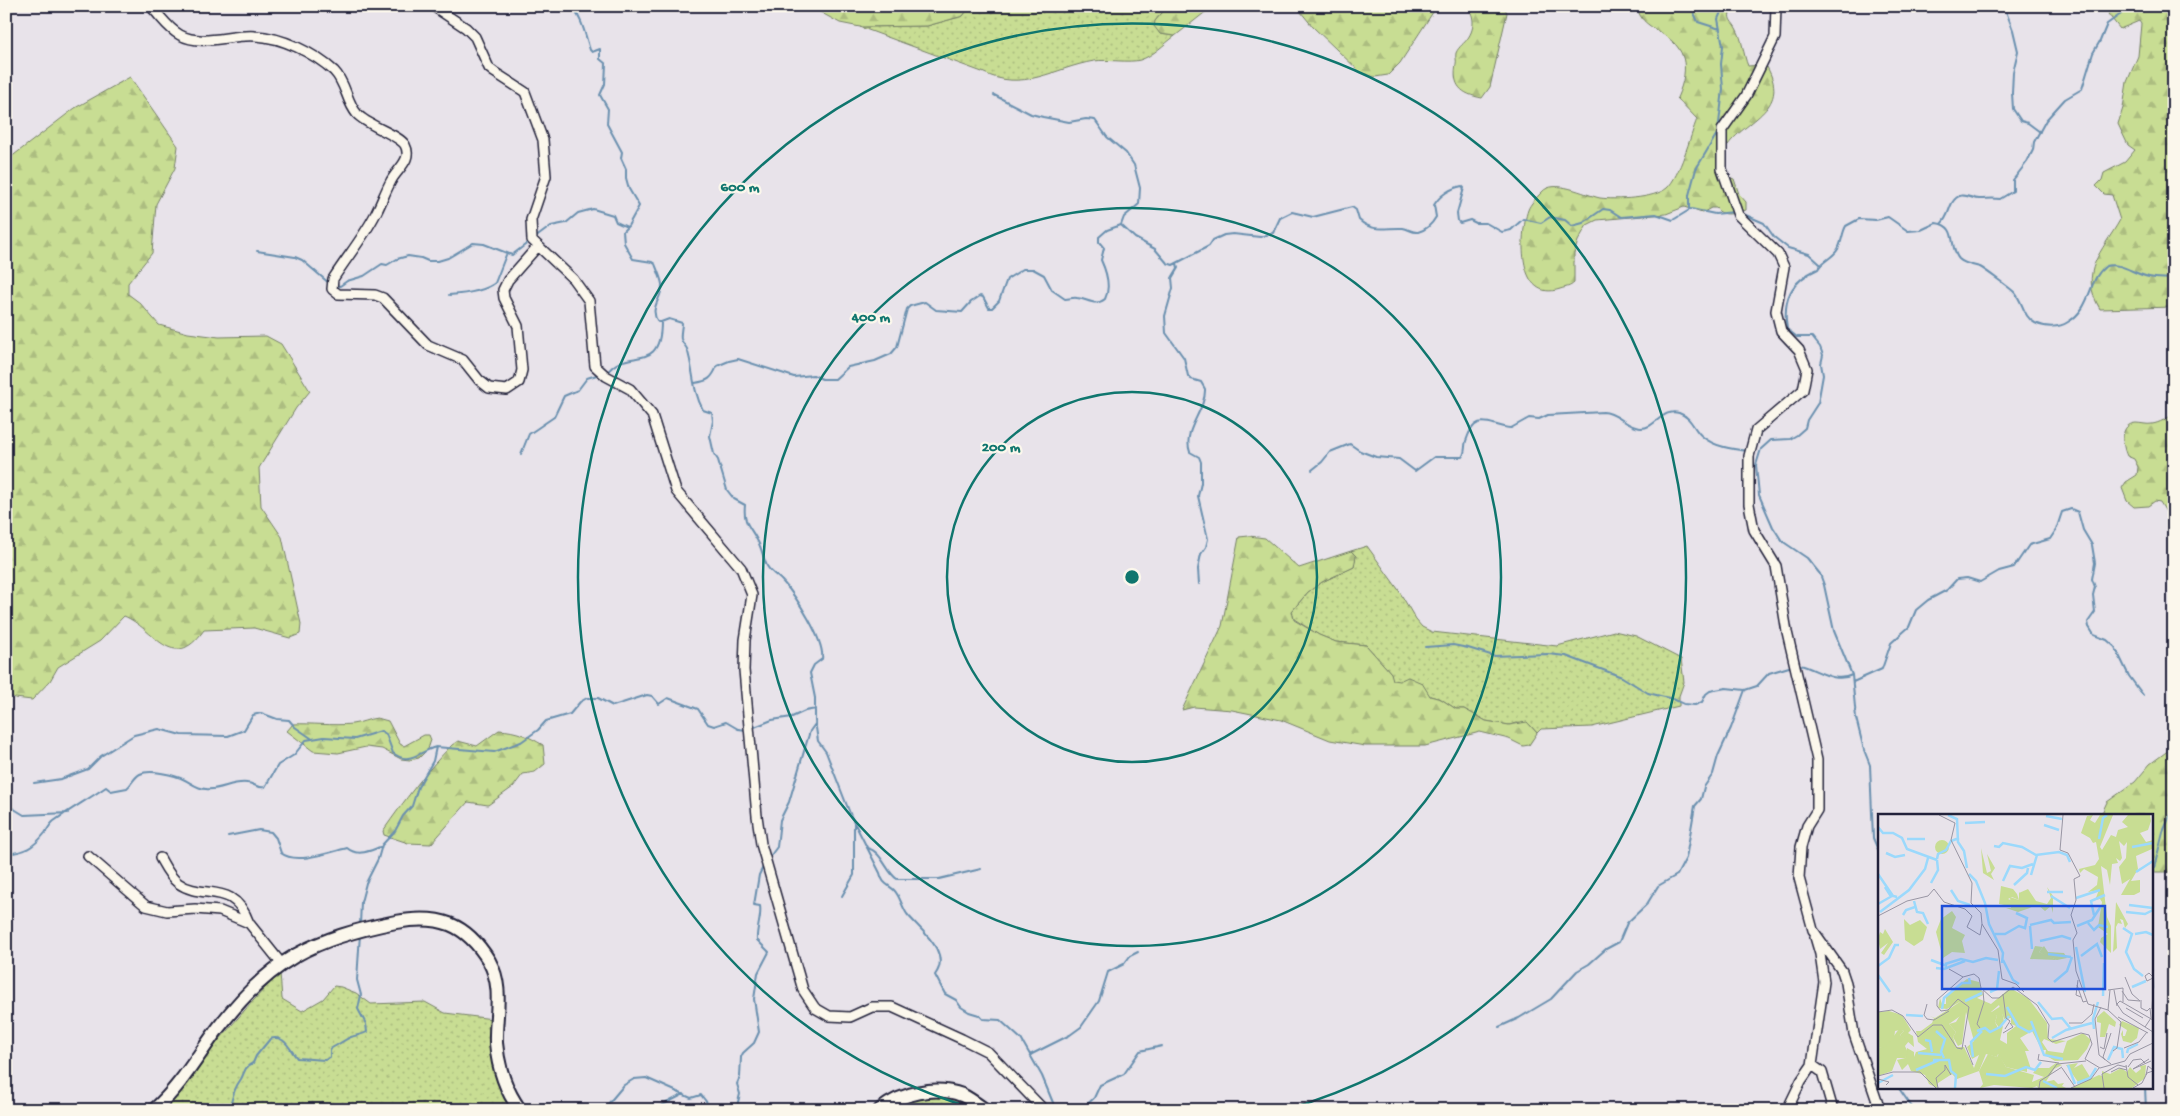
<svg xmlns="http://www.w3.org/2000/svg" width="2180" height="1116" font-family="'Gochi Hand',sans-serif">
<defs>
<pattern id="grass-dots" width="8" height="8" patternUnits="userSpaceOnUse" patternTransform="scale(1.25)"><rect width="8" height="8" fill="#c8dd93"/><path d="M2 2h.1M6 6h.1" fill="none" stroke="#acbd80" stroke-width="1.8" stroke-linecap="round"/></pattern>
<pattern id="forest-firs" width="22" height="20" patternUnits="userSpaceOnUse" patternTransform="scale(1.25)"><rect width="22" height="20" fill="#c8dd93"/><path d="M5 1l3.5 6h-7zM16 11l3.5 6h-7z" fill="#acbd80"/></pattern>
</defs>
<rect width="100%" height="100%" fill="#e8e3ea"/>
<filter id="ink" filterUnits="userSpaceOnUse"><feTurbulence type="fractalNoise" baseFrequency=".02" numOctaves="2"/><feDisplacementMap in="SourceGraphic" scale="10" xChannelSelector="R" yChannelSelector="G"/><feConvolveMatrix kernelMatrix="1 2 1 2 8 2 1 2 1" color-interpolation-filters="sRGB"/></filter>
<g filter="url(#ink)">
<path fill="url(#grass-dots)" stroke="#758067" d="M970,6H1168L1155,21L1160,34L1175,36C1164,44 1153,56 1140,60C1130,63 1107,59 1094,61C1053,68 1023,93 982,72L860,27L927,26L963,16Z
M1367,546L1398,589L1416,620L1422,627L1432,632L1557,646L1614,631L1636,636L1681,659L1684,682L1679,696V706L1592,727L1541,729L1537,733L1530,725L1517,723L1509,725L1486,721L1464,709H1456L1441,699L1430,696L1424,689L1392,680L1391,673L1366,645L1336,642L1319,635L1294,619L1292,611L1308,592L1322,582L1354,567L1356,556L1351,551Z
M280,973L282,999L302,1011L323,999L334,986L341,987L356,993L371,1004L425,1002L445,1013L493,1019L515,1110H156C201,1067 235,1016 280,973Z
M932,1097L948,1099L979,1110H880L895,1102Z"/>
<path fill="url(#forest-firs)" stroke="#758067" d="M809,6H970L963,16L927,26L860,27L840,23Z
M1168,6H1213L1175,36L1160,34L1154,26L1155,21Z
M1296,6H1437L1400,63L1388,75L1375,77L1360,72L1313,27Z
M1466,6H1504L1507,13L1490,87L1482,98C1461,94 1452,86 1456,64C1457,60 1455,57 1456,53C1459,46 1464,44 1468,38C1475,28 1475,14 1466,6Z
M1638,6H1740C1736,8 1732,9 1730,13C1728,20 1733,22 1736,28C1743,40 1743,54 1748,66L1761,65L1767,67C1792,112 1742,119 1724,151C1721,157 1721,168 1721,174L1734,179L1739,194L1746,202V210C1736,213 1723,218 1716,208H1711L1702,213L1684,207L1666,214L1597,220L1587,225L1578,241L1574,254V283C1570,287 1566,287 1560,289C1518,303 1519,236 1528,210C1530,204 1537,197 1542,192C1554,178 1585,195 1600,198C1615,200 1654,199 1667,188C1680,176 1690,137 1697,119L1677,98C1707,29 1637,38 1638,6Z
M2114,6H2174V307L2100,309C2078,272 2102,252 2120,220L2112,195L2104,194L2096,186L2102,180L2104,173L2125,162L2135,150L2128,145L2118,124L2123,108L2127,82L2138,56L2141,24L2139,21L2120,29L2108,14Z
M130,77L178,146L175,168L156,204L152,253L128,283V294L140,303L159,325L188,333L219,337L266,336L281,344L310,391L296,408L259,468L261,506L282,537L301,624L300,634L290,638L254,628L204,630C172,675 154,628 124,616L100,641L58,667L50,681L32,700L15,698L6,694V161L75,108Z
M2174,414V525L2160,502L2155,501L2148,506L2134,507L2127,501L2122,488L2126,482L2137,475L2138,467L2134,459L2127,456C2122,445 2119,424 2136,423C2141,423 2147,425 2152,424C2160,423 2167,418 2174,414Z
M1249,536L1265,538L1299,568L1351,551L1356,556L1354,567L1322,582L1308,592L1292,611L1294,620L1319,635L1336,642L1366,645L1391,673L1393,680L1399,681L1408,677L1422,683L1430,696L1441,699L1456,709H1464L1486,721L1509,725L1527,722L1537,733L1529,745L1523,746L1509,739L1480,732L1425,746H1365L1330,740L1281,720L1232,710L1194,707L1182,710L1222,626L1239,537Z
M377,718L388,721L400,744L404,746L424,735H429L431,740L428,749L419,758L410,760L401,759L382,749L366,747L338,753L313,751L287,731L293,724C312,723 332,726 352,724C361,723 368,719 377,718Z
M499,730C517,731 528,736 543,745L545,764L535,772L523,774L513,787L488,805L468,802L431,844L408,843L384,835L383,831C404,801 426,771 452,745L458,741L477,746Z
M2169,750L2174,752V839L2171,851L2174,855V872H2151V815H2101L2107,802L2135,782L2150,764Z"/>
<g fill="none" stroke-linecap="round" stroke-linejoin="round">
<path stroke="#6b90af" stroke-width="2" d="M569,6C581,12 586,38 590,50L592,52L600,49V59L606,64L605,84L600,95L608,109L607,124L622,152L621,158L626,169V178L629,189L639,206L628,226L623,231L624,243L633,259L652,262L655,264C657,269 661,278 662,284C663,299 648,307 658,322H661
M1691,6L1698,22L1720,29
M1717,6L1721,12
M2004,6L2013,30L2018,51L2013,72L2012,93L2013,109L2021,121L2028,123L2040,132
M1689,209V195L1696,169L1718,132L1723,89L1721,64L1723,46L1718,19L1721,12L1727,6
M1741,213L1764,223L1774,237L1788,248L1809,254L1820,264
M1941,224C1948,217 1948,211 1952,203C1961,188 1971,200 1980,199C1987,199 1992,198 2000,199L2013,191V180L2027,162L2033,150L2034,142L2046,120L2065,99L2082,89L2093,53L2100,41L2107,24L2121,14L2127,6
M1121,225L1135,238L1155,249L1167,263L1173,265L1209,246L1213,240L1224,235L1233,234L1260,237L1273,233L1280,218L1292,212L1313,217L1352,207L1356,210L1359,220C1373,233 1386,227 1403,228C1409,229 1413,233 1418,232C1426,230 1432,224 1436,217L1434,205C1440,195 1451,188 1462,186L1464,188L1457,213L1458,221L1460,223L1470,220L1476,223H1486L1502,232L1511,230L1523,219L1541,223L1550,217L1565,220L1572,226L1583,223L1603,209L1610,210L1621,217L1656,214L1673,220L1691,209L1715,214L1734,212
M535,238L551,226L566,223L578,213L593,209L613,215L616,222L627,227
M257,251L295,257L302,260L330,284
M1177,263L1178,268L1172,278L1173,288L1165,316L1166,333L1184,358L1188,376L1191,379L1201,382L1205,389C1206,411 1182,430 1190,452L1199,457L1201,462V483L1198,496L1208,539L1206,547L1201,554L1198,569L1199,584
M335,285L340,286L347,281L364,276L382,264L387,265L397,259L408,256L421,258L428,261H438L448,258L473,243L484,244L512,255L529,242
M449,295C463,294 484,292 495,283L506,255
M661,322L669,319L682,323C682,328 680,334 681,339C682,343 685,345 687,349C694,370 692,390 703,410L712,413L713,421L710,436L714,454L718,460L727,490L734,499L745,505C743,524 750,526 757,540C762,548 763,558 767,566C771,573 778,576 783,582C796,596 825,641 822,659L814,665L810,673L815,698V721L818,741L826,752L851,816L880,873C882,883 887,884 894,890C900,896 902,907 907,914C920,930 952,952 935,975L945,994L956,1000L961,1007L969,1012L979,1015L983,1019L1000,1020L1021,1039L1042,1076L1056,1110
M607,373C626,345 661,376 661,322
M695,383C708,381 712,379 717,366L729,361L738,359L794,377L813,375L822,379H835L848,367L875,361L891,354L897,347L907,309L910,306L925,302L936,310L962,312L971,302L980,296L983,297L989,308H992L999,301L1007,279L1023,269H1033L1044,275L1052,290L1065,299C1070,299 1073,297 1077,298C1088,299 1095,307 1105,299C1111,287 1106,271 1101,260L1104,248L1099,242V237L1107,230L1121,225L1124,217L1139,204L1140,188L1134,165L1126,153L1107,137L1095,120L1086,119L1069,122L1043,117L1031,114L994,95
M521,454L529,434L554,417L564,396L578,390L587,378L600,374
M1312,470L1322,462L1330,452L1350,444L1360,451L1376,457L1399,459L1415,471L1434,457H1462C1466,452 1464,447 1466,441C1476,410 1490,426 1511,428L1529,418L1539,419L1548,415L1603,412C1617,412 1627,428 1641,428C1656,428 1662,408 1679,413C1693,418 1693,430 1703,437C1715,447 1732,449 1747,451
M1425,647L1453,645L1468,648L1494,656L1548,654L1566,656L1622,677L1648,693L1673,699L1684,704L1695,705L1702,702L1706,694L1710,691L1726,688L1745,690L1757,686L1769,673L1789,667
M1800,665C1817,669 1834,684 1852,675
M1853,682L1882,669L1891,643L1909,627L1916,610L1928,600L1947,590L1957,579L1967,578L1980,582L1999,571L2014,567L2029,545L2050,539L2056,530L2062,512L2071,509L2078,512L2083,530L2092,545L2095,563L2092,579L2095,587L2093,595L2095,612L2088,622L2089,627L2094,635L2107,640L2115,647L2129,676L2143,695
M752,728L772,720L792,717L805,711L816,709
M34,783L61,779L88,769L101,756L134,735L159,729L181,735L228,736L244,730L253,715L261,713L277,719L289,720L295,727L311,738
M6,804L24,815L68,813
M228,836L259,830L271,832L276,838L281,853C296,865 331,852 347,848C358,857 369,851 380,847
M867,848C882,851 886,872 897,879H939L981,869
M1879,852L1873,838L1870,765L1864,750L1856,718L1852,675L1834,631L1824,585L1820,574L1807,558L1782,541L1773,527L1759,495L1756,465L1761,449L1771,440L1790,439L1797,435L1805,428L1807,420L1818,403L1823,375L1821,364L1823,355L1820,347L1812,337H1797L1787,329C1782,299 1791,281 1818,269C1822,261 1833,258 1838,249C1842,242 1842,233 1846,226L1859,219L1876,220L1888,217L1908,231L1921,230L1936,223C1959,226 1948,247 1959,259C1964,264 1973,265 1980,267C1984,269 2010,288 2014,292C2023,301 2023,317 2035,323C2046,328 2059,328 2068,322C2093,307 2087,280 2106,266C2122,262 2133,274 2149,277C2157,279 2166,278 2174,279
M6,854C25,852 33,848 45,833C48,829 50,824 54,821C71,809 90,798 106,787L111,791L127,788C132,784 134,777 140,774C150,769 175,775 185,780C191,783 198,789 206,789C220,791 232,781 247,783C254,783 257,789 265,787L278,765L294,755L306,740L324,737L355,739L381,731L386,734L393,753C409,766 420,751 436,747L494,752L521,742L538,730L546,721L570,714L580,702L587,698H598L613,706L647,695L652,696L659,704L668,698L698,709L708,724L714,726L726,722L738,729L747,730
M768,859L777,847L780,820L789,802L810,731L815,724
M2151,880L2163,832L2174,807
M842,896L854,875V822
M360,925L361,902L366,883L378,859L382,845L395,831L403,816L412,806L418,787L433,761L436,747
M2151,968L2153,988L2151,992
M1499,1027L1519,1018L1551,999L1577,971L1589,964L1606,949L1619,942L1627,923L1647,904L1658,886L1677,875L1686,858L1695,806L1701,799L1704,787L1713,774L1718,756L1731,728L1745,690
M1030,1055L1070,1035L1081,1027L1099,1001L1108,972L1124,964L1130,956L1138,952
M1898,1087L1914,1110
M2145,1087L2146,1110
M229,1110C233,1097 233,1090 241,1079C245,1072 244,1067 253,1063L256,1056L270,1039C285,1034 289,1049 297,1058L325,1060L330,1057V1049C336,1046 344,1040 351,1037C357,1035 362,1035 367,1032L366,1024L358,1009L361,995L357,980L360,934
M603,1110L624,1085L634,1079L646,1078L691,1098L701,1095L708,1104
M653,1110L684,1094
M695,1110L708,1104L725,1110
M736,1110L740,1094L737,1084L740,1077L741,1057L743,1053L754,1043L759,1032L754,999L758,973L769,952L757,940C756,929 762,917 760,906L754,905L759,875L764,865
M1081,1110L1094,1098L1100,1085L1124,1074L1140,1051L1162,1046"/>
<defs>
<path id="minor" d="M150,6C160,15 167,28 180,35C202,47 231,34 255,36C282,37 314,53 334,71C346,83 346,101 357,114C368,126 399,135 405,145C413,160 397,169 391,181C385,192 381,204 375,215C363,238 347,257 333,279L332,289L338,294L375,295L383,298L428,345L463,360L479,380L489,388L507,390L519,382L522,370L518,326L504,298L503,290L508,280L538,246
M433,6L466,28L475,37L489,68L494,72L525,92L543,140L546,176L531,220L532,240L573,279L589,301L595,366L606,376L630,389L652,415L676,491L741,568L752,595L745,640L744,670L757,816L761,844L803,990L815,1008L829,1016L850,1017L872,1007H892L962,1039L988,1052L1044,1110
M1776,6L1775,37L1746,96L1722,130V169L1738,215L1778,254L1784,267L1776,311L1781,331L1799,350L1807,369L1803,390L1756,430L1749,456V504L1754,530L1776,566L1787,632L1817,760V810L1807,826L1801,847L1799,878L1813,930L1842,971L1846,983L1854,1034L1880,1110
M88,856L146,906L167,911L195,909L220,911L249,923L281,963
M160,858C165,867 170,877 178,883C203,901 233,879 249,923
M1812,1065L1822,1072L1833,1110
M1787,1110L1801,1081L1812,1065L1824,982L1820,954L1815,937"/>
<path id="highway" d="M154,1110C181,1086 198,1055 219,1027C271,959 314,938 396,922C439,914 466,923 489,961C504,988 495,1014 496,1043C498,1066 506,1091 520,1110
M880,1110C902,1093 935,1085 962,1095C970,1099 978,1105 985,1110"/>
</defs>
<use href="#minor" stroke="#22223b" stroke-width="12"/>
<use href="#highway" stroke="#22223b" stroke-width="16"/>
<use href="#minor" stroke="#fbf7ec" stroke-width="9"/>
<use href="#highway" stroke="#fbf7ec" stroke-width="12"/>
</g>
</g>
<g fill="none" stroke="#0f766e" stroke-width="2.5">
<circle cx="1132" cy="577" r="185"/>
<circle cx="1132" cy="577" r="369"/>
<path d="M979 1110A554 554 0 1 1 1285 1110"/>
</g>
<g transform="translate(1878 814)">
<rect width="275" height="275" fill="#e8e3ea"/>
<path d="M141,78L152,94L140,98L128,94H133L132,83L141,86ZM166,132L170,138L186,139L189,144L179,146L168,142L161,138ZM89,165L101,168L105,181L99,184L113,190L132,174L150,184L169,209L170,225L188,227L178,230L166,225L164,228L170,237L185,239L189,227L205,219L213,226L209,235L200,246L177,247L167,241L168,236H164L154,217L142,224L151,237H147L153,255L149,254V258L128,253L120,240L119,243L108,240L101,257L79,265L74,260L60,269L59,274L51,270L47,261L33,257L30,250L24,256L19,246L27,244L29,234L36,238V243L38,238L49,235L40,228L38,217H43L54,209L56,204L52,202L57,204L85,186L69,195L60,194L62,184L64,190H68V181ZM121,191L126,205L133,204V210L138,212L129,219V230L122,226L125,212L120,214L117,208L119,202L113,198ZM88,198L96,227L89,233L94,245L101,241L96,254L86,233H78L75,223L78,218L71,210ZM11,197L24,201L33,216L30,219L35,222L36,233L22,221L26,217L22,216L17,217L16,225L7,235L0,233V198ZM226,197L238,208L237,213L231,210L227,223H222L223,209L219,208V203ZM244,207L261,214L259,224L253,229L245,227L243,220L245,216V222H247L249,216L241,211ZM200,249L196,254L204,250L212,263L200,268L188,251ZM268,251L267,264L254,274H193L221,261L224,262V257L232,260L243,254L249,258L252,253L258,259L263,255L262,252ZM176,266L180,270L186,269L184,272L188,274H160L158,270Z" fill="#c8dd93" fill-rule="evenodd"/>
<path d="M215,1L212,6L217,9L222,1H235L222,33L224,36L233,21L238,23L240,16L250,13L244,8L250,1H272L273,7L270,16L262,19L268,28L275,26L274,35L258,42L260,55L253,67L262,66V78L256,81H243L252,65L244,70L241,53L248,44L249,28L246,32L241,27L244,44L242,47L238,44L240,49L234,50L232,71L229,56L223,52L229,103L233,112V139L222,128L223,124L230,120L220,113L224,88L222,85L217,86L221,76L210,78L219,71L220,63L206,55L202,59L201,55L217,51L221,45L218,28L215,29L212,24L203,19L209,2ZM57 33a7 7 0 1 1 14 0a7 7 0 1 1-14 0ZM103,34L109,59L113,57L109,40L117,54L113,60L116,66L105,59ZM123,72L135,75L139,80L141,86L134,83L130,85L137,88L136,93L121,90ZM169,73L175,82V99L173,92L167,97L160,91L151,94L141,79L150,75L158,87L169,90L173,84ZM238,88L250,110L247,114L245,106L242,105L244,110L240,109L238,113L239,134L235,138ZM74,97L78,103L74,114L87,121L84,127L87,139L74,138L65,144L58,118L63,105ZM26,105L32,111L42,106L49,113L45,126L36,132L27,126ZM7,115L15,128L6,141L3,139L10,129L2,135L0,125L2,118L5,120ZM157,132L165,133L161,138L179,146L152,145ZM123,192L126,208L122,215L117,208L119,202L112,199ZM84,198H88L84,230L80,232L75,223L78,218L71,210L78,208ZM21,215L26,217L22,221L31,227L27,232L30,239L27,244H19L14,257L0,262V233L7,234ZM110,240L119,243L121,240L128,253L156,261L154,268L166,263L155,259L159,254H171L178,249L184,251L176,255L167,269L154,274L116,271L102,274L105,270L101,257Z" fill="#c8dd93"/>
<path fill="none" stroke="#9bd9fc" stroke-width="2.5" d="M70,1L79,5L80,28L86,37L89,54M168,2L184,5M87,9L107,8M166,11L181,16M0,13L5,19H15L24,24L29,35L59,46M29,25H47M221,25L225,4L229,1M116,32L121,33L125,29L144,33L158,41L181,38L189,41L192,48M254,33L275,29M8,39L17,43L27,41M59,45L60,40L68,36L73,27L81,24M258,58L275,47M0,60L15,82M91,60L98,67L107,89L111,110L125,139L124,149M153,61L159,41M125,67L132,52L144,54L155,50M53,69L60,56L59,46M136,71L149,59L150,54M7,73L12,81L19,83M73,76L80,87L92,91M169,78H185M173,82L192,94M198,84L222,76M36,87L39,98L45,99L50,110M0,90L14,82M251,91L275,94M2,98L31,76L47,55L50,44M248,98L267,100L275,96M25,101L28,96L37,93M216,101L213,87L227,81M210,109L216,116L221,111L230,113M152,111L173,106L176,109L193,108M152,112L154,135M199,112L214,106L223,92M245,114L254,120L248,138L256,155L265,162M117,120H127L141,112L147,114L149,104L138,99M257,120L268,118L275,121M162,127L184,122L193,125M198,133L207,178M170,140L193,143M203,142L219,130L224,143M53,146L69,152M125,146L135,166L141,170M67,150L83,145L95,148L108,144L120,146M0,152L11,144L17,131H21M58,154L66,155L87,147M0,161L12,178M176,168L189,157L194,143M254,173L268,167M112,178L119,175L121,157M225,182L226,149M87,187L104,179M160,188L174,205L184,204L193,215M129,193L140,212L151,218L155,216M64,195L66,184L84,169H92L91,164M28,201L45,202M153,207L166,241L185,245M216,215L215,205L220,188M58,217L67,225L63,238L66,244M99,217L107,214L112,218L122,213L131,202M174,224L188,216L214,209M47,226L52,227L54,238M40,239L63,241M249,239L250,235L260,230M95,243L93,228L104,217M55,246H71L73,257L78,261L77,274M230,246L236,233L244,235L245,244M190,251L197,270M38,256L61,246M108,260L127,262L148,253L157,256L163,248M165,267L179,274M0,269L15,261M199,269L212,264L218,254"/>
<path fill="none" stroke="#9996a4" stroke-width="1" d="M61,1L77,9L73,26L94,69L93,89L103,99L104,110L120,136L124,165L138,170L146,178M185,1L182,36L190,39L202,62L196,65L198,86L193,101L199,119L195,126L198,157L210,190L230,196L243,208L239,234L235,237M0,102L29,87L50,82L56,75L66,88L87,95L94,102L89,113L102,121L104,110M71,155L85,163M275,163L271,159L267,162L269,167L275,164M200,166L198,181L203,183M199,171L205,188L209,187M230,176L245,174V188M236,176L239,192M244,177L250,186L262,187L254,180L247,163M125,180L128,204L132,207L127,215M263,186V194L269,197L272,194L273,204L267,213M242,187L239,190L245,199L275,218M242,187L275,206M49,190L46,201L49,205L56,206L71,197M223,193L217,205L221,241L233,250M248,194L265,204M274,195L275,178M230,196L232,176M0,198L14,196L25,202L40,223L55,211H64L79,234L84,235L91,193L80,185L70,196L63,197L59,192V186L85,163L96,160L101,164L103,174L114,184H121L135,173L159,191L171,211L170,224L174,228L203,219L211,221L214,230L207,245L222,254L247,247L252,240L275,229M240,203L270,219M191,209H204L214,200L216,190M102,214L99,210L106,188L105,177M125,219L135,213L132,209M87,231L95,251M222,233L226,235L229,219M246,234L261,228L269,218M161,240L160,246L181,249M227,246L225,243L233,219M248,251L250,263L260,271M250,253L255,246L263,245L267,249M184,254L197,273M255,255L271,245M255,255L273,247M233,258L241,254L249,256M268,261L270,252L275,256M0,262L15,258H42L58,274M170,262L179,250L208,247M0,265L11,268L8,271M60,274L58,264L67,256V251L73,261M161,274L162,267L184,253M193,274L213,265L221,254M226,274L224,260L240,251L248,253M255,274L264,269L269,259L275,257"/>
<path fill="#1d4ed8" fill-opacity="0.15" stroke="#1d4ed8" stroke-width="2.5" d="M64,92H227V175H64Z"/>
<rect width="275" height="275" fill="none" stroke="#22223b" stroke-width="2.5"/>
</g>
<circle cx="1132" cy="577" r="8" fill="#0f766e" stroke="#fbf7ec" stroke-width="2.5"/>
<g font-size="15" text-anchor="middle" font-weight="bold" fill="#0f766e" stroke="#fbf7ec" stroke-width="4.5" stroke-linejoin="round" paint-order="stroke">
<text x="740" y="191">600 m</text>
<text x="871" y="321">400 m</text>
<text x="1001" y="451">200 m</text>
</g>
<rect width="2180" height="1116" fill="none" stroke="#fbf7ec" stroke-width="25"/>
<rect x="12" y="12" width="2155" height="1091" fill="none" stroke="#22223b" stroke-width="2" filter="url(#ink)"/>
</svg>
